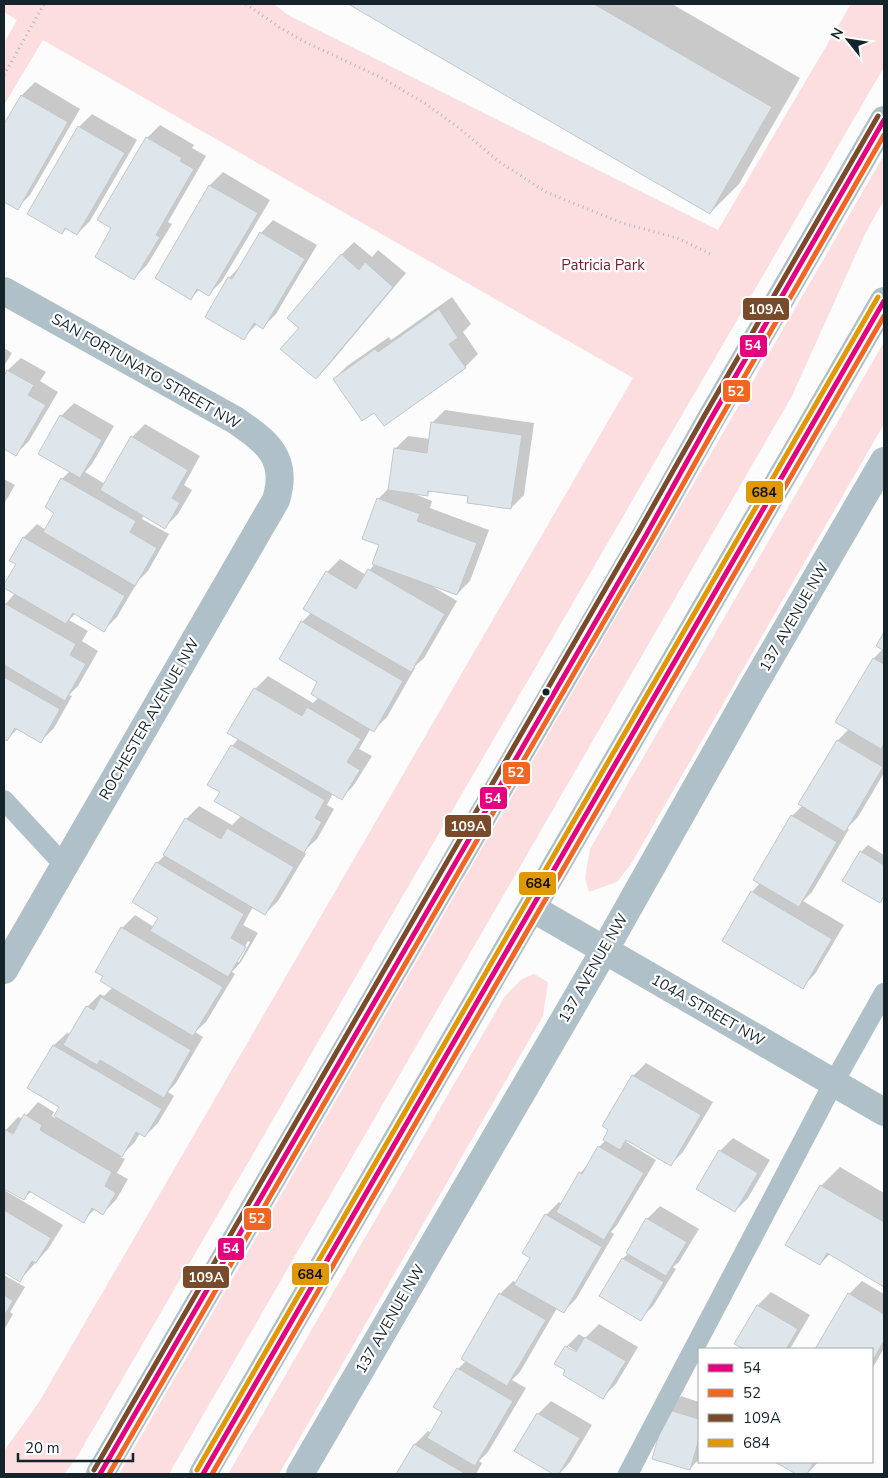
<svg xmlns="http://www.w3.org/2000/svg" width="888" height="1478" font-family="'Nunito Sans',sans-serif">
<rect width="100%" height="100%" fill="#fcfcfc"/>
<path fill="#fcdee0" d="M4,4H274L288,15L718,230L851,4H884V67L77,1457L64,1474H4V1451L39,1402L633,378L43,40L4,105V43L17,20L4,12Z
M884,155V200L865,234L792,396L169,1474H119Z
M884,342V424L631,864L617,882L589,892L585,878L590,849Z
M534,974L548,982L543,1016L279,1474H228L505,996L522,979Z"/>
<path fill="#0003" fill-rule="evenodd" d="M351,4H672L800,78L739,184L710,213Z
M35,82L80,109L30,195L17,208L4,200V126L22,95Z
M92,114L137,140L90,221L77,234L67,228L62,233L79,127Z
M160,125L194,145L192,148L206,156L168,222L172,224L147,265L134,278L113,228L99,219L147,138Z
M223,172L270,200L222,281L209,294L200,289L191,298L156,278L210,185Z
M273,220L317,245L276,314L263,327L257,324L243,339L229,278L241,265L261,233Z
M354,242L372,257L378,250L406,273L329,365L316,378L300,328L341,255Z
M452,297L471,324L463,332L478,354L465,367L374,411L334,379L347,366L389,337L391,340Z
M4,348L12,353L4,366Z
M21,358L46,372L40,381L58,392L29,441L16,454L4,448V378L8,370Z
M74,403L114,426L92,464L85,472L105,484L132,437L145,424L200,456L184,485L192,490L178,514L165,527L144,515L142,519L169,534L148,571L138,581L117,617L104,630L76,613L69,620L88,631L82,641L98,651L78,686L69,695L72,696L54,728L41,741L18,728L7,740L4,738V606L15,593L4,587L18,564L11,560L24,537L37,524L46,530L56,513L62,479L70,471L61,416Z
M445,410L534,423L524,495L511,508L469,495L432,490L427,494L412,493L432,501L430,508L489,530L470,581L457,594L432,585V586L457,601L424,658L414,667L415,668L387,717L374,730L371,728L359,749L372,756L354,785L342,798L333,793L327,805L334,809L317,839L303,852L306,854L278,901L265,914L253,907L243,925L258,933L241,962L232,972L235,974L206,1022L195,1032L203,1037L176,1083L168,1092L174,1096L158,1123L145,1136L140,1133L135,1142L120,1157L125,1159L117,1173L128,1179L116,1200L103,1213L95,1209L83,1221L32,1191L23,1199L4,1187V1132L18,1117L23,1119L38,1102L54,1112L52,1116L55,1118L61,1107L29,1088L54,1045L67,1033L70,1034L87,1007L100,994L104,996L113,987L122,928L135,915L154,927L160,917L157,863L165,855L186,819L199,806L232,825L242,815L221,792L232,746L239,738L255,689L268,676L313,703L319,697V681L302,622L312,612L327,572L340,559L366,575L375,563L381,545L378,499L389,488L395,449L408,436L430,439L432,423ZM248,941L250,942L239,962H236Z
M4,479L15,485L4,504Z
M884,634V744L882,746L884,748V773L858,817L847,828L849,829L812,892L803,901L844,925L815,974L802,987L752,892L760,883L792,816L803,805L838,740L849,729L874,658L883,649L877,646Z
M868,845L884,855V897L880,901L844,880L861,852Z
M646,1063L713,1102L683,1152L670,1165L628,1140L626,1142L656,1160L617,1225L611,1232L614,1234L576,1299L563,1312L557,1308L520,1372L512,1380L526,1388L488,1452L479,1461L482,1463L476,1474H398L415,1444L428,1431L431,1433L444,1412L458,1369L466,1361L500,1294L513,1281L517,1283L532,1258L546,1215L559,1202L562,1204L580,1173L589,1164L599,1147L606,1140L633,1076Z
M733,1138L770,1160L748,1198L735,1211L698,1189L720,1151Z
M840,1167L884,1193V1286L830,1254L820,1264L787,1245L821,1186Z
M4,1190L63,1225L48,1249L20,1280L4,1271Z
M660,1206L699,1229L679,1262L673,1267L676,1269L653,1306L640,1319L601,1296L623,1258L629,1253L647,1219Z
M4,1275L25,1287L10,1312L13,1314L4,1330Z
M862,1281L884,1294V1348L872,1369V1349H816L849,1294Z
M771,1292L810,1315L790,1349H747L736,1343L758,1305Z
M599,1324L638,1347L616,1384L603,1397L567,1370L566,1347L579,1334L585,1338ZM568,1346L582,1355L568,1349Z
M681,1396L699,1402V1459L690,1469L668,1410Z
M551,1401L592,1425L570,1462L559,1474H556L516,1451L538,1414Z
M777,1462H818L807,1474H798Z"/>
<path fill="#dee6eb" stroke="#c1c8cb" d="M348,4H594L772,107L710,214Z
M21,95L68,122L18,210L4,202V124Z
M78,126L125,153L77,235L65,228L62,234L27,214Z
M146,137L182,158L180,161L194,169L156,235L160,237L134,280L95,257L111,228L97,220Z
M209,185L258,213L209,296L197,289L191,300L155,278Z
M260,232L305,259L263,329L254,323L244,340L205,317L228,277L232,279Z
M341,254L359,270L365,262L393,287L316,379L280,349L299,328L287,318Z
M439,309L458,338L449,344L466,368L384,426L374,413L362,421L333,379L375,349L378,352Z
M7,370L34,385L28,395L46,405L16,456L4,449V376Z
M60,415L102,440L80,478L38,454Z
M431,422L522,435L511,509L467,503L468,496L428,491V496L388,490L394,448L427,453Z
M131,436L188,470L172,498L180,503L165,529L100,490Z
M61,478L136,521L130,532L157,548L135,586L43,532L54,513L45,507Z
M377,498L420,514L417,521L477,543L457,595L372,564L379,545L362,539Z
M23,537L125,596L104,632L73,613L66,624L4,588V584L16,564L9,561Z
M368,569L445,614L411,672L303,609L326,571L356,589Z
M4,603L76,644L70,655L86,664L65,701L4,665Z
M301,621L403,681L374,732L311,694L317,682L279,659Z
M884,632V651L876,646Z
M873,658L884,664V744L881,749L835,722Z
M4,677L60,709L41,743L15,728L7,741L4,739Z
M254,688L302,716L307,707L361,739L347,762L360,770L342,800L227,733Z
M837,740L883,767L845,832L798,804Z
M231,745L325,800L315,818L322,822L304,853L214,801L220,792L207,785Z
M791,815L837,842L799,907L753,880Z
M185,818L221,839L227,828L294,867L265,915L163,855Z
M860,851L884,865V896L880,903L842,881Z
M156,862L244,914L231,938L246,947L228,977L150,931L158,918L132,902Z
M751,891L832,939L803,989L722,941Z
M121,927L223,987L193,1036L100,981L103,976L95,972Z
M101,997L191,1050L164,1098L100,1060L97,1065L63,1045L86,1006L94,1010Z
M53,1045L162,1109L145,1137L136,1132L122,1157L54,1116L59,1107L27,1088Z
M632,1075L701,1115L671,1166L626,1140L620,1150L603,1140L608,1130L602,1126Z
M24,1114L42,1125L40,1130L112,1172L105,1186L116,1193L103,1215L92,1208L84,1223L29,1191L24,1200L4,1189V1129L13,1134Z
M598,1146L644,1173L604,1240L556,1212L579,1172L582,1174Z
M719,1150L758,1173L735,1212L696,1189Z
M820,1185L884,1222V1287L827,1253L820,1265L785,1245Z
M4,1210L51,1238L36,1263L32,1261L20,1282L4,1272Z
M545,1214L602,1247L564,1313L514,1285L530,1258L522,1253Z
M646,1218L687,1242L666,1276L626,1253Z
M622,1258L664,1282L641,1321L599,1296Z
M499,1293L546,1320L507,1386L461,1359Z
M848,1293L884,1314V1341L872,1362V1349H815Z
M4,1295L13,1301L4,1316Z
M757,1305L798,1329L786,1349H744L734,1344Z
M585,1337L626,1361L603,1399L563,1375L565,1370L554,1364L565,1346L576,1352Z
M457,1368L513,1401L475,1466L427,1438L442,1412L433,1407Z
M666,1409L699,1419V1439L690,1470L652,1459Z
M537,1413L580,1438L559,1474H553L514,1451Z
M414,1444L466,1474H396Z
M775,1462H814L807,1474H796Z"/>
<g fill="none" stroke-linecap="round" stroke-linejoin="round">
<path stroke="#afb9be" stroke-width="3" stroke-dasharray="1 4" stroke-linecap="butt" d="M246,4L279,27L305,42L380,77L426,104L459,128L498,161L546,192L622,223L677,238L713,255
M4,75L44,4"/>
<path stroke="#b0c0c8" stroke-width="20" d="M4,800L64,865
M628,1474L834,1082L884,993"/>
<path stroke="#b0c0c8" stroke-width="28" d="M4,291L235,420C267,442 289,458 276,500L4,970
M532,908L884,1112
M300,1474L604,951L750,692L884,461"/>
<path stroke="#adbfc6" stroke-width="28" d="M100,1474L646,535L709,422L884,120
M203,1474L884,301"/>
<defs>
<path id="bus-1" d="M100,1474L646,535L709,422L884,120
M203,1474L884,301"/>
<path id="bus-2" d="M109,1474L652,539L716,426L884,135
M212,1474L884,316"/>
<path id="bus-3" d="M94,1470L639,531L703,418L878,116"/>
<path id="bus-4" d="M197,1470L878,297"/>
</defs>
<use href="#bus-1" stroke="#fff" stroke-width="9"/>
<use href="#bus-2" stroke="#fff" stroke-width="9"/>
<use href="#bus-3" stroke="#fff" stroke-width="9"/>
<use href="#bus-4" stroke="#fff" stroke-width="9"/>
<use href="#bus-1" stroke="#e5007d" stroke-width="5"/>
<use href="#bus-2" stroke="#f26522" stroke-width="5"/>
<use href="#bus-3" stroke="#7a4b2a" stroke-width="5"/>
<use href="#bus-4" stroke="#e09904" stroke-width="5"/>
</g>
<circle fill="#15242b" stroke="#fff" stroke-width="2" cx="546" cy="692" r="4.5"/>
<g text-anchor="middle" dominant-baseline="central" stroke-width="4.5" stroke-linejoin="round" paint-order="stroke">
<g font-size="15" fill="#741d30" stroke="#fff">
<text x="603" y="265">Patricia Park</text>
</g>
<g font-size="15" fill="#15242b" stroke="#fff">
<text transform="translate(146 371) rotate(30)">SAN FORTUNATO STREET NW</text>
<text transform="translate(794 617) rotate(-60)">137 AVENUE NW</text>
<text transform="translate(149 719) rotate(-60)">ROCHESTER AVENUE NW</text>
<text transform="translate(593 968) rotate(-60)">137 AVENUE NW</text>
<text transform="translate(708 1010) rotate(30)">104A STREET NW</text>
<text transform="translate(390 1319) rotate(-60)">137 AVENUE NW</text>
</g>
</g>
<g stroke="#fff" stroke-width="2">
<rect x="742" y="297" width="48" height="24" rx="5" fill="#7a4b2a"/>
<rect x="739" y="334" width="29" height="24" rx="5" fill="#e5007d"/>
<rect x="722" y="379" width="29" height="24" rx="5" fill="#f26522"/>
<rect x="745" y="480" width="39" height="24" rx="5" fill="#e09904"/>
<rect x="502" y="761" width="29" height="24" rx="5" fill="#f26522"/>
<rect x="479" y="786" width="29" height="24" rx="5" fill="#e5007d"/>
<rect x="444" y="814" width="48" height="24" rx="5" fill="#7a4b2a"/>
<rect x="518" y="871" width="39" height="25" rx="5" fill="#e09904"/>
<rect x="243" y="1207" width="29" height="24" rx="5" fill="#f26522"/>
<rect x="217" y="1237" width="28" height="24" rx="5" fill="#e5007d"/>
<rect x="291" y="1262" width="39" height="24" rx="5" fill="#e09904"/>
<rect x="182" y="1265" width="48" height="24" rx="5" fill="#7a4b2a"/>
</g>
<g font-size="14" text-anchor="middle" font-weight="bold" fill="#fff">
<text x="766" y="314">109A</text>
<text x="753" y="350">54</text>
<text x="736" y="396">52</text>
<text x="516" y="777">52</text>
<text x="493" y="803">54</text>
<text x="468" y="831">109A</text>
<text x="257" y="1223">52</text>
<text x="231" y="1253">54</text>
<text x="206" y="1282">109A</text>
</g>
<g font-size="14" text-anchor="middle" font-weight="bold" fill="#111">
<text x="764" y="497">684</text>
<text x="538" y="888">684</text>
<text x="310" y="1279">684</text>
</g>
<rect width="888" height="1478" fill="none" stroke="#15242b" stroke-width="10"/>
<rect x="698" y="1348" width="175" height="115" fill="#ffffff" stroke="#a1a7aa"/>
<rect x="708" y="1364" width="25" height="8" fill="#e5007d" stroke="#a1a7aa"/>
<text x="743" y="1373" font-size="15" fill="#15242b">54</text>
<rect x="708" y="1389" width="25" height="8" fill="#f26522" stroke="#a1a7aa"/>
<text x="743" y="1398" font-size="15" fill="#15242b">52</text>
<rect x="708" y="1414" width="25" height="8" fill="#7a4b2a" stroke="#a1a7aa"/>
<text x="743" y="1423" font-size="15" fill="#15242b">109A</text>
<rect x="708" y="1439" width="25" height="8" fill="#e09904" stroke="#a1a7aa"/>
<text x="743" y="1448" font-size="15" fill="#15242b">684</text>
<g transform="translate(848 40) rotate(300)" stroke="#ffffff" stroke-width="4" paint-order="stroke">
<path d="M0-4L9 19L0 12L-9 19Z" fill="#15242b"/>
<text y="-8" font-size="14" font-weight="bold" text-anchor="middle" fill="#15242b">N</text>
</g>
<path d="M18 1453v8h115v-8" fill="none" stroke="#15242b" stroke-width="2.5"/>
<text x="25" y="1453" font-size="15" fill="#15242b" stroke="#ffffff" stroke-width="4" paint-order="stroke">20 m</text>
</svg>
